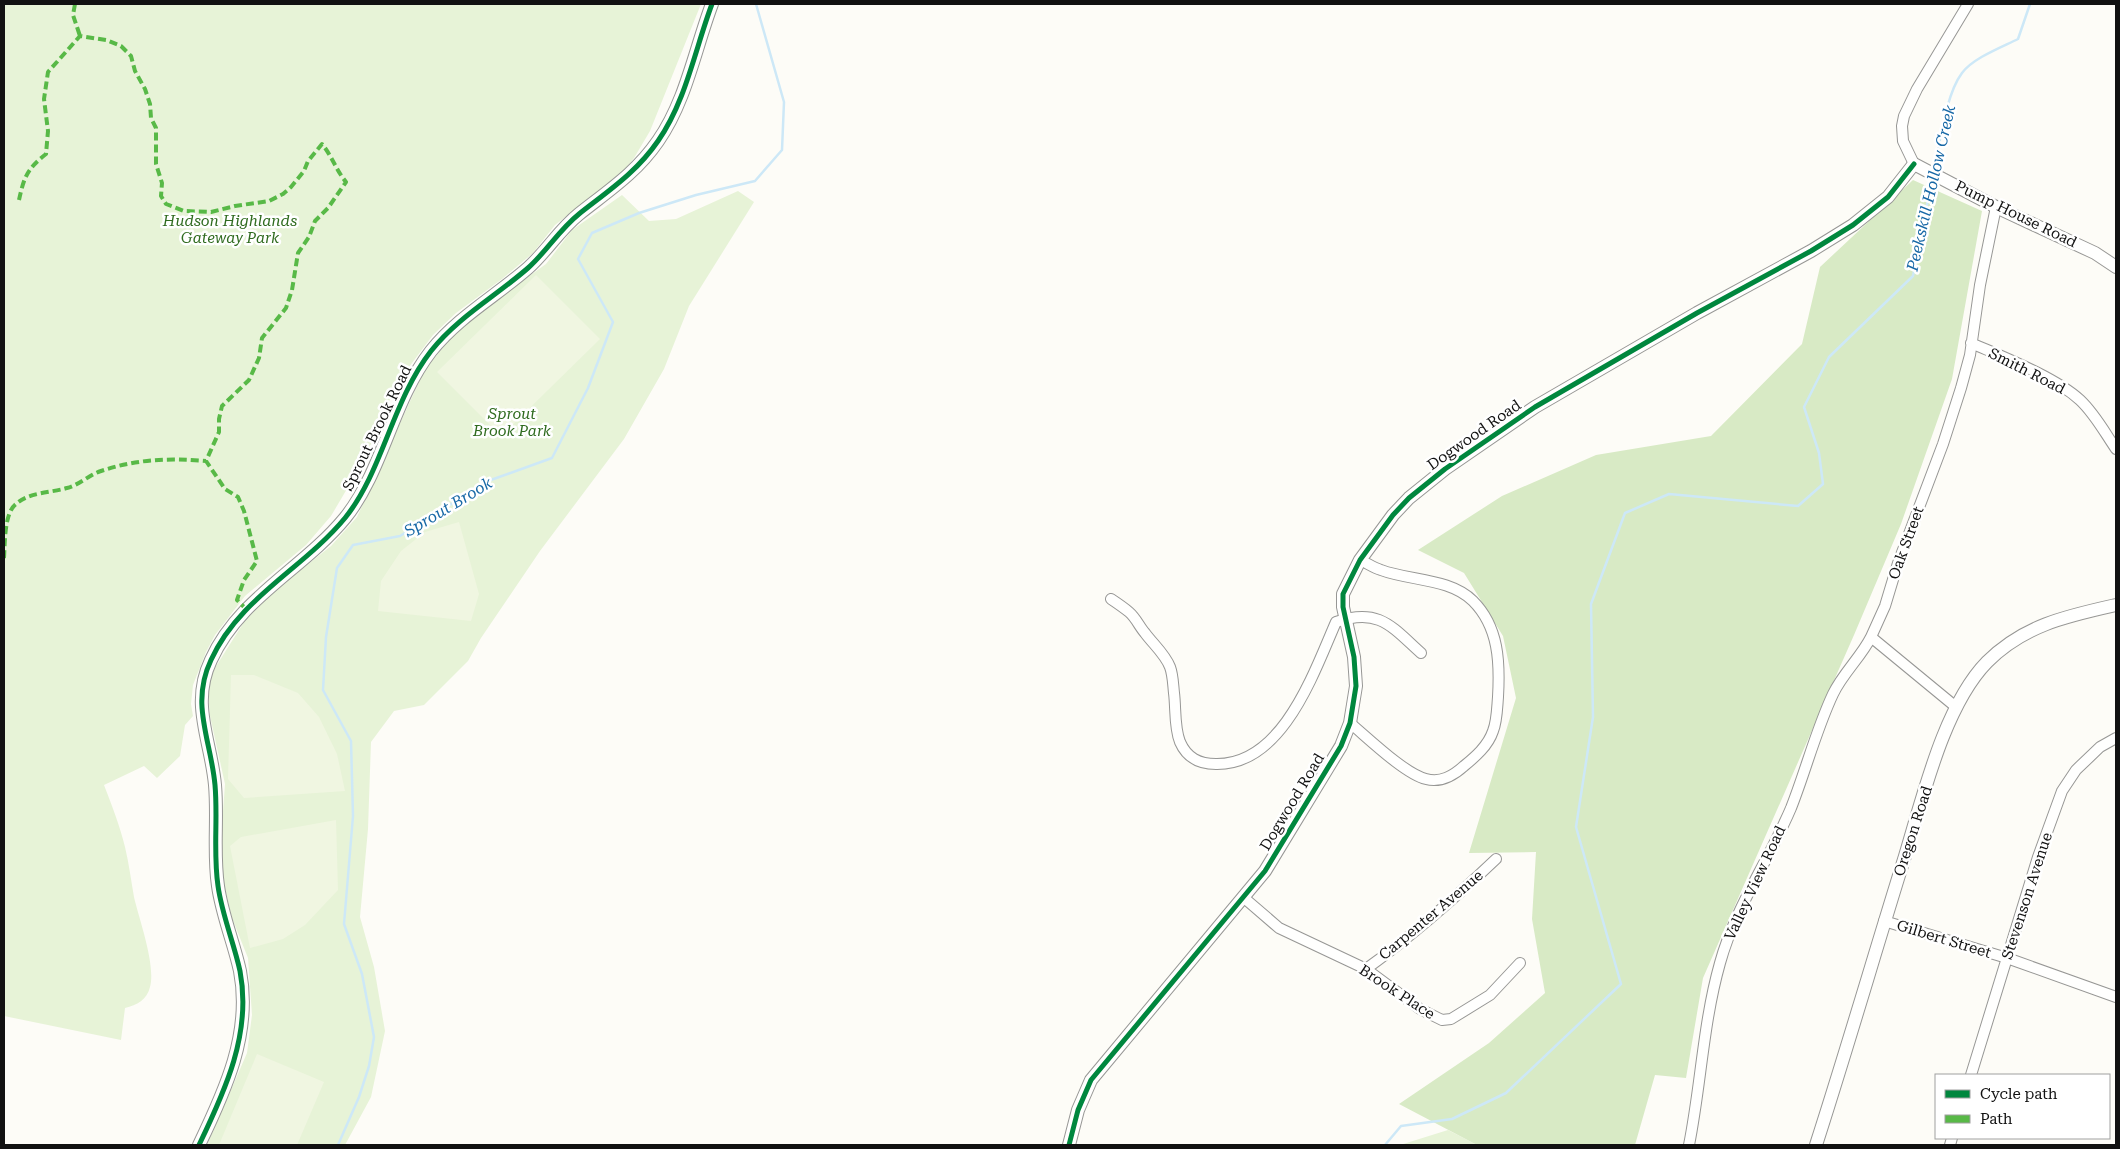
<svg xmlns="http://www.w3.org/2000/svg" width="2120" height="1149" font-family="'Roboto Serif',serif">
<rect width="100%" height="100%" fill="#fdfcf7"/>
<path fill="#e7f3d7" d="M4,4H701L650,131L634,158L623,172L555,225L533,253L502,279L456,313L433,335L397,383L364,460L331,516L306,545L245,596L215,635L206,652L193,685L191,704L193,716L185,725L180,756L157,778L144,766L104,785C112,806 120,826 125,847C129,864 131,880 134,897C139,919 156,965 150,987C147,1000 137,1005 125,1008L121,1040L4,1016Z
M738,191L754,202L689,306L664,369L624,439L540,551L481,638L468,661L424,705L394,711L371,742L368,829L360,917L374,967L385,1031L371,1097L345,1145H207L247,1053L252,1015L248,958L232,918L223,880L221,839L225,784L210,716L208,689L213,671L244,622L273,592L331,546L357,517L424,371L461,325L546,264L572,230L622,195L649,221L676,219Z
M1448,1130L1477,1145H1399H1400Z"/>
<path fill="#d8eac5" d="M1913,180L1982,211L1952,379L1901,524L1854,635L1703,978L1686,1078L1655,1075L1635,1145H1477L1399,1104L1489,1043L1545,993L1532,919L1536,852L1469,853L1516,698L1503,636L1464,573L1418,550L1502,496L1596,455L1711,436L1802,344L1820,267Z"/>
<path fill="#f0f6e1" d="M536,275L600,339L501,436L437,372Z
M459,522L479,594L471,621L378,611L381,581L401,551L425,532Z
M231,675H254L298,693L319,717L337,754L345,791L244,798L228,779Z
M336,820L338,890L305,925L283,939L250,948L230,846L241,837Z
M257,1054L324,1082L297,1145H219Z"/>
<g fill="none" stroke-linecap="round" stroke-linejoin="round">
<path stroke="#cde8f7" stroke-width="2.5" d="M1934,169C1940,142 1946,94 1962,73C1973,58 2002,47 2018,39L2030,4
M338,1145L359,1097L369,1066L374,1037L362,974L344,924L353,816L351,741L323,690L326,637L337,568L353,545L400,536L488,481L552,458L588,388L613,322L578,259L592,233L639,213L696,195L755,181L782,150L784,102L756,4
M1385,1145L1401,1126L1452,1119L1506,1093L1621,984L1576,827L1593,717L1591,604L1625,513L1669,494L1798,506L1823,484L1819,453L1804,407L1829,357L1913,276L1932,179"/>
<defs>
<path id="minor" d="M1914,164L1903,141L1902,126L1904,116L1917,89L1968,4
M1971,343C2003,357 2055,377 2080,400C2095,414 2105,433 2116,449
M1111,599C1117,603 1123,607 1129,612C1136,618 1139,626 1145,633C1153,644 1165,654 1170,667C1173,675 1173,684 1174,693C1176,708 1174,727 1180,742C1187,758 1199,764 1216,764C1283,765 1314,672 1336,622C1379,607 1392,627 1421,653
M1956,707L1871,637L1885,606L1898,563L1943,444L1961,388L1970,355L1980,285L1996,207
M1350,723C1368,738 1405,774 1426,779C1441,783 1453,776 1464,766C1475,757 1488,746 1493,731C1497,721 1497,709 1498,697C1500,663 1499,627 1473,601C1450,578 1410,581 1381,570C1374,568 1367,563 1360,560
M1243,897L1279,928L1366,969L1420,1009L1442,1020L1451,1019L1490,995L1520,963
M1884,921L2007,958L2116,997
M1366,969C1412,936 1455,898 1496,859
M1971,1075L2038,857L2062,791L2076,770L2100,747L2116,738
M1689,1145C1701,1085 1703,1023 1720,963C1735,908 1769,860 1791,808C1806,770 1816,730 1833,694C1843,673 1861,657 1871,637
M1950,1145L1952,1138"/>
<path id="tertiary" d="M199,1145C225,1091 252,1033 240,971C234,943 222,915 218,886C213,853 218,819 215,785C211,740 190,704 211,660C239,598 303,569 345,518C383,471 392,401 431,351C458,317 496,296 528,268C547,251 559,230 579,214C608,191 636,173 658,141C686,101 695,49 712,4
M1069,1145L1078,1110L1091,1080L1265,871L1341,746L1350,723L1356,686L1354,657L1343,607V594L1360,560L1393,515L1409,498L1445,469L1535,407L1697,313L1811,251L1853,225L1888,197L1914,164L1996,207L2095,253L2116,267
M1816,1145C1847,1049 1875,952 1905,856C1923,797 1944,706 1987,662C2024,625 2067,616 2116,605"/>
</defs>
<use href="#minor" stroke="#979795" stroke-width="12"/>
<use href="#tertiary" stroke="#979795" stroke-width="14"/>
<use href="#minor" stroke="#fffffe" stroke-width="10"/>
<use href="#tertiary" stroke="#fffffe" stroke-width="12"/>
<path stroke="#58b947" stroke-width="4" stroke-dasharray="8 4" stroke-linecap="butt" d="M75,4L73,15L80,36
M19,200C24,177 27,169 46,154L48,131L44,99L48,72L80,36L106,40L121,46L131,56L135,71L145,89L150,104L151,118L156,128V164L162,183L161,196L166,204L184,211L211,212L235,206L269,201L283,194L291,187L304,171L308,161L322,144C332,156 336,170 346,182L328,208L315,221L309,237L298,253L292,290L286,308L262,338L259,358L249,380L222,406L219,419V432L206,461L225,489L238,497L244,511L257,561L244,580L237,600L246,609
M4,558C5,544 4,513 16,504C29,492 50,493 67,488C79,485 89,475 101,471C137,459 168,458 206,461"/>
<defs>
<path id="cycleway" d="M199,1145C225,1091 252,1033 240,971C234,943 222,915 218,886C213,853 218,819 215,785C211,740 190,704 211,660C239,598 303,569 345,518C383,471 392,401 431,351C458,317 496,296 528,268C547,251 559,230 579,214C608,191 636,173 658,141C686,101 695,49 712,4
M1069,1145L1078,1110L1091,1080L1265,871L1341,746L1350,723L1356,686L1354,657L1343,607V594L1360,560L1393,515L1409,498L1445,469L1535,407L1697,313L1811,251L1853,225L1888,197L1914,164"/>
</defs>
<use href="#cycleway" stroke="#fff" stroke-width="8"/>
<use href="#cycleway" stroke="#00873e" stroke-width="5"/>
</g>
<g text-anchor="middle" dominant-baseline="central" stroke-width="5" stroke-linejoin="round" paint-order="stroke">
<g font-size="15" fill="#111" stroke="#fff">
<text transform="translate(2016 214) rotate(26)">Pump House Road</text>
<text transform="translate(2027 371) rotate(27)">Smith Road</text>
<text transform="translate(377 428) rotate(-64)">Sprout Brook Road</text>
<text transform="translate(1474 435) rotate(-35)">Dogwood Road</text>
<text transform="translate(1906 543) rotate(-70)">Oak Street</text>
<text transform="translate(1292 802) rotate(-59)">Dogwood Road</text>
<text transform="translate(1913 831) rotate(-72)">Oregon Road</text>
<text transform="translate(1755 883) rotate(-65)">Valley View Road</text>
<text transform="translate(2027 896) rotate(-72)">Stevenson Avenue</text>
<text transform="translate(1431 915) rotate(-40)">Carpenter Avenue</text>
<text transform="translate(1944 939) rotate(17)">Gilbert Street</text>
<text transform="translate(1397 992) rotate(33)">Brook Place</text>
</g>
<g font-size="15" font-style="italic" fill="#2f6b1f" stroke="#fff">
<text x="230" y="221">Hudson Highlands<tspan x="230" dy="17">Gateway Park</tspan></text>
<text x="512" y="414">Sprout<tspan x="512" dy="17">Brook Park</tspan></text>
</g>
<g font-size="16" font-style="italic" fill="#1768a6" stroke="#fff">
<text transform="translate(1931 188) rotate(-77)">Peekskill Hollow Creek</text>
<text transform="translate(448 507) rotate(-31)">Sprout Brook</text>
</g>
</g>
<rect width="2120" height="1149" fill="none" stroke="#111111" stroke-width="10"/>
<rect x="1935" y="1074" width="175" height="65" fill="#ffffff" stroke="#a0a0a0"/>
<rect x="1945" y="1090" width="25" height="8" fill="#00873e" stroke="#a0a0a0"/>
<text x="1980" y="1099" font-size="15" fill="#111111">Cycle path</text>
<rect x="1945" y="1115" width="25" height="8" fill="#58b947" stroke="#a0a0a0"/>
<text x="1980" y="1124" font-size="15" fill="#111111">Path</text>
</svg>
